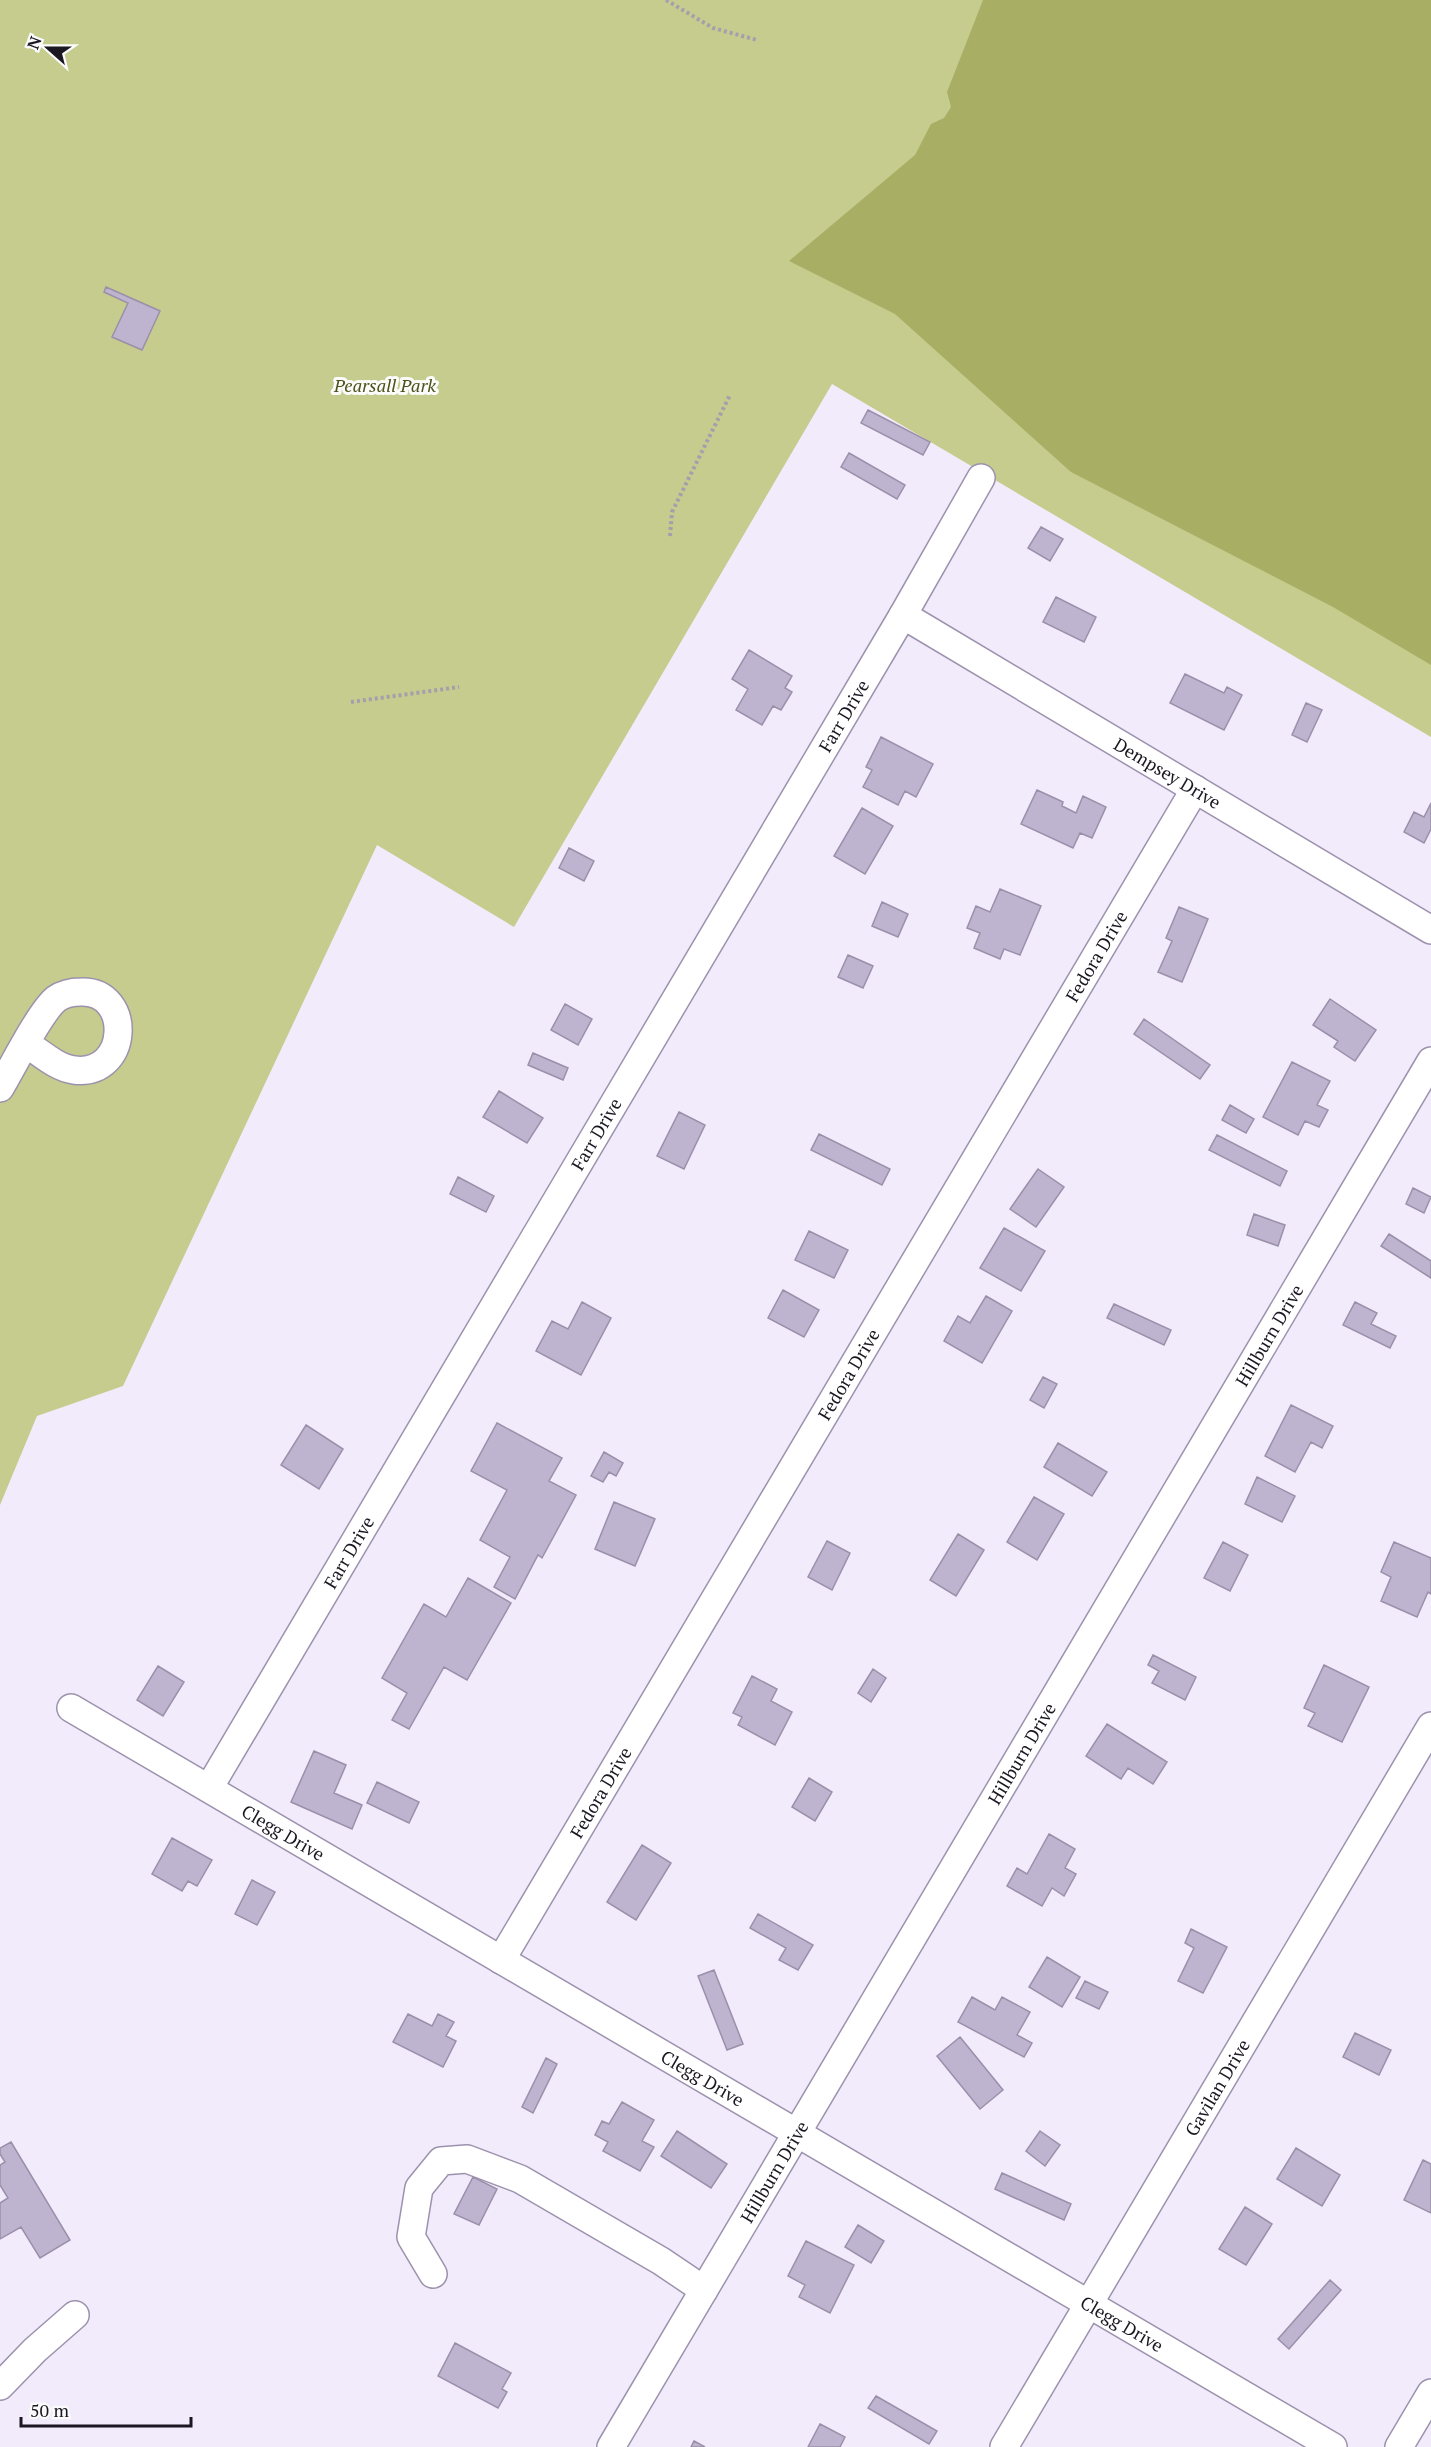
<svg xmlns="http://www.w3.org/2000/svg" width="1431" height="2447" font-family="'PT Serif',serif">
<rect width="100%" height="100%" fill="#f2ebfc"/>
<path fill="#c5cc8d" d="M0,0H1431V737L832,384L514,927L377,845L123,1386L37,1416L0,1505Z"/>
<path fill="#a8af64" d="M983,0H1431V665L1333,607L1071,472L895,314L789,261L915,155L931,124L944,118L951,107L947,92Z"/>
<path fill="#bfb4cf" stroke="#9a90aa" stroke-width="1.5" d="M106,287L160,311L142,350L112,337L128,303L104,292Z
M868,410L930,442L923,455L861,423Z
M849,453L905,485L897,499L841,467Z
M1041,527L1063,539L1050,561L1028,548Z
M1056,597L1096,617L1084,642L1043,622Z
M749,650L792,676L785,688L792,692L781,710L773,706L762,725L736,710L748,689L732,679Z
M1185,674L1224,693L1227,687L1242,695L1224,730L1170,703Z
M1306,703L1322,710L1307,742L1292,735Z
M881,737L933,764L916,797L905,791L898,805L863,787L872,770L866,767Z
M1037,790L1063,802L1062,806L1076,813L1083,796L1106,807L1092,838L1080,833L1073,848L1021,824Z
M1431,803V829L1424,843L1404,832L1414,812L1424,817Z
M862,808L893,826L865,874L834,856Z
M569,848L594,861L584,881L559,868Z
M1000,889L1041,906L1020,955L1004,949L1000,959L974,948L980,933L967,928L976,906L990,912Z
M882,902L908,914L898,937L872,926Z
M1179,907L1208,919L1182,982L1158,972L1172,941L1166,938Z
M848,955L873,966L863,988L838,977Z
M1330,999L1376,1030L1355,1061L1334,1047L1338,1041L1313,1025Z
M565,1004L592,1019L578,1045L551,1030Z
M1144,1019L1210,1065L1200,1079L1134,1034Z
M533,1053L568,1068L563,1080L528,1065Z
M1292,1062L1330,1081L1317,1105L1328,1110L1319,1127L1305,1121L1298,1135L1263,1117Z
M499,1091L543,1118L527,1143L483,1117Z
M1230,1105L1254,1119L1246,1133L1222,1120Z
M679,1112L705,1125L684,1169L657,1156Z
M819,1134L890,1169L882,1185L811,1150Z
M1217,1135L1287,1171L1280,1186L1209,1150Z
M1038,1169L1064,1187L1036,1227L1010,1209Z
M458,1177L494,1196L486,1212L450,1194Z
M1413,1188L1431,1197L1424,1213L1406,1204Z
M1254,1214L1285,1225L1278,1246L1247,1235Z
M1004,1228L1045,1251L1021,1291L980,1268Z
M809,1231L848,1250L834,1278L795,1260Z
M1389,1234L1431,1261V1278L1381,1246Z
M783,1290L819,1310L804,1337L768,1318Z
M986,1296L1012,1311L982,1363L944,1341L958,1316L970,1323Z
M582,1302L611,1318L581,1375L536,1351L552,1321L568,1329Z
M1355,1302L1377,1313L1371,1324L1396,1336L1390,1348L1343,1325Z
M1114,1304L1171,1330L1164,1345L1107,1318Z
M1043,1377L1057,1384L1044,1408L1030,1400Z
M1291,1405L1333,1426L1322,1448L1311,1442L1295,1472L1265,1456Z
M497,1423L562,1458L549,1481L576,1495L542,1558L538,1555L515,1599L494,1587L510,1557L480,1540L507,1490L471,1471Z
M306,1425L343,1449L319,1489L281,1465Z
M1058,1443L1107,1472L1092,1496L1044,1467Z
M604,1452L623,1463L616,1476L609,1472L603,1482L591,1476Z
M1257,1477L1295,1496L1282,1522L1245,1504Z
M1034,1497L1064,1514L1037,1560L1007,1542Z
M614,1502L655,1519L635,1566L595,1549Z
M958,1534L984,1550L956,1596L930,1580Z
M827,1541L850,1553L832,1590L808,1577Z
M1223,1542L1248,1555L1230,1591L1204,1578Z
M1394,1542L1431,1558V1594L1428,1592L1417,1617L1381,1601L1391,1577L1381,1572Z
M468,1578L511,1603L467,1680L444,1667L409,1729L392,1720L407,1693L382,1678L424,1604L446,1617Z
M1153,1655L1196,1677L1185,1700L1152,1683L1159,1671L1148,1665Z
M1324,1665L1369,1687L1342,1742L1308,1726L1315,1713L1304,1708Z
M158,1666L184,1682L163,1716L137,1700Z
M873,1669L886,1678L871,1702L858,1693Z
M752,1676L777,1689L771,1701L792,1712L775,1745L738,1725L742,1717L733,1713Z
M1107,1724L1167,1762L1153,1784L1128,1768L1121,1779L1086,1756Z
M314,1751L346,1765L334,1793L362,1805L352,1829L291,1802Z
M809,1778L832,1792L815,1821L792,1807Z
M377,1782L419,1802L409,1823L367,1803Z
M1049,1834L1075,1849L1065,1868L1076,1874L1064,1896L1052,1888L1042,1906L1007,1886L1017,1868L1027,1874Z
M172,1838L212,1860L197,1886L188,1881L182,1891L152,1874Z
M642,1845L671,1863L636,1920L607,1902Z
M252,1880L275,1892L257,1925L235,1914Z
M758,1914L813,1945L798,1970L779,1960L786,1948L750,1928Z
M1191,1929L1227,1947L1203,1993L1178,1981L1194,1948L1185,1943Z
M1047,1957L1080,1977L1062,2007L1029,1987Z
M714,1970L743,2044L727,2050L698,1976Z
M1085,1981L1108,1992L1099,2009L1076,1998Z
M972,1997L995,2010L1002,1997L1030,2012L1017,2035L1032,2043L1024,2057L958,2022Z
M408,2014L432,2026L438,2014L454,2022L446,2036L456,2041L443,2067L393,2042Z
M1355,2033L1391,2050L1379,2075L1343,2057Z
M960,2037L1003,2090L980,2109L937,2056Z
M546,2058L557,2064L533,2113L522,2107Z
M622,2102L654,2120L642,2141L654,2147L640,2171L603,2151L608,2142L595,2135L602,2121L609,2124Z
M677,2131L727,2164L711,2188L661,2156Z
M1040,2131L1060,2145L1045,2166L1026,2151Z
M11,2142L70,2240L40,2258L21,2227L0,2239V2203L8,2198L0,2185V2165L5,2162L0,2154V2148Z
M1296,2148L1340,2175L1322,2206L1277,2179Z
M1423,2160L1431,2164V2213L1404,2200Z
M1002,2173L1071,2204L1064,2220L995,2189Z
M473,2177L497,2189L479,2225L454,2214Z
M1245,2207L1272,2224L1246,2265L1219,2249Z
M858,2225L884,2241L871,2263L845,2247Z
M806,2241L854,2265L830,2313L799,2297L805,2285L788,2276Z
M1330,2280L1341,2290L1289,2349L1278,2339Z
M455,2343L511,2373L502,2389L507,2392L498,2408L438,2376Z
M876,2396L937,2431L929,2444L868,2408Z
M820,2424L845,2437L840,2447H808Z
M694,2441L705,2447H691Z"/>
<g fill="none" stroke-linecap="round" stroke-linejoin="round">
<defs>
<g id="minor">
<path id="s1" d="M903,615L1431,930"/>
<path d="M0,1088C12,1068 40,1012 56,999C63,994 73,992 81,992C133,990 130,1077 74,1070C57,1068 41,1053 27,1044"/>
<path id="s2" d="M71,1708L1333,2447"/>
<path id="s3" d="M209,1788L903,615L981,478"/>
<path id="s4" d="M501,1960L1195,789"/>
<path d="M433,2274L411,2237L419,2188L441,2161L467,2159L520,2179L661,2261L704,2290"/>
<path d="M0,2386L35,2350L75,2315"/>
<path id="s5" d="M611,2447L1431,1061"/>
<path id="s6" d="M1004,2447L1431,1726"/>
<path d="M1399,2447L1431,2393"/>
</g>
</defs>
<use href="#minor" stroke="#9d92ad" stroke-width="30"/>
<path stroke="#a59fad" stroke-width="4" stroke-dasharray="3 3" stroke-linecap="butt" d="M666,0L713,28L757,40
M670,536L672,512L730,395
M351,702L459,687"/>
<use href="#minor" stroke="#fff" stroke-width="27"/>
</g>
<g text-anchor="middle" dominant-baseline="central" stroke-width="6" stroke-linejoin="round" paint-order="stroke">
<g font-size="18" font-style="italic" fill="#4e521a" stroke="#fbfbfb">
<text x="385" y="385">Pearsall Park</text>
</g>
<g font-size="18" fill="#1b1721" stroke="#fbfbfb">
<text stroke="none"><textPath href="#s3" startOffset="1246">Farr Drive</textPath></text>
<text stroke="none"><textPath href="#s1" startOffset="308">Dempsey Drive</textPath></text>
<text stroke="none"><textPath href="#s4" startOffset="1167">Fedora Drive</textPath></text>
<text stroke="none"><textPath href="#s3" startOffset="760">Farr Drive</textPath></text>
<text stroke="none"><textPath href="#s5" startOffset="1292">Hillburn Drive</textPath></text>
<text stroke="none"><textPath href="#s4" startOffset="681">Fedora Drive</textPath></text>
<text stroke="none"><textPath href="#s3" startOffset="274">Farr Drive</textPath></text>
<text stroke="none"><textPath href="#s5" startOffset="806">Hillburn Drive</textPath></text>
<text stroke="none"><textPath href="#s4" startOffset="195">Fedora Drive</textPath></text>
<text stroke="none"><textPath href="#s2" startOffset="246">Clegg Drive</textPath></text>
<text stroke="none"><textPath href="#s2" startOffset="732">Clegg Drive</textPath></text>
<text stroke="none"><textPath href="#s6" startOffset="418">Gavilan Drive</textPath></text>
<text stroke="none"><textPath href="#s5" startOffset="320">Hillburn Drive</textPath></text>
<text stroke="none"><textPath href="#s2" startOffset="1218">Clegg Drive</textPath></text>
</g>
</g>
<g transform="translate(48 48) rotate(291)" stroke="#fbfbfb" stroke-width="4.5" paint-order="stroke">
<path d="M0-4.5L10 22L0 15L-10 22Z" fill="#1b1721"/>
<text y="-9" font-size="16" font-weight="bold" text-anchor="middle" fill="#1b1721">N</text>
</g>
<path d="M21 2417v9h170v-9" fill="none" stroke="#1b1721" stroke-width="3"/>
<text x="30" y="2417" font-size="18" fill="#1b1721" stroke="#fbfbfb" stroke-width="4.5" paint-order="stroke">50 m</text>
</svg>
